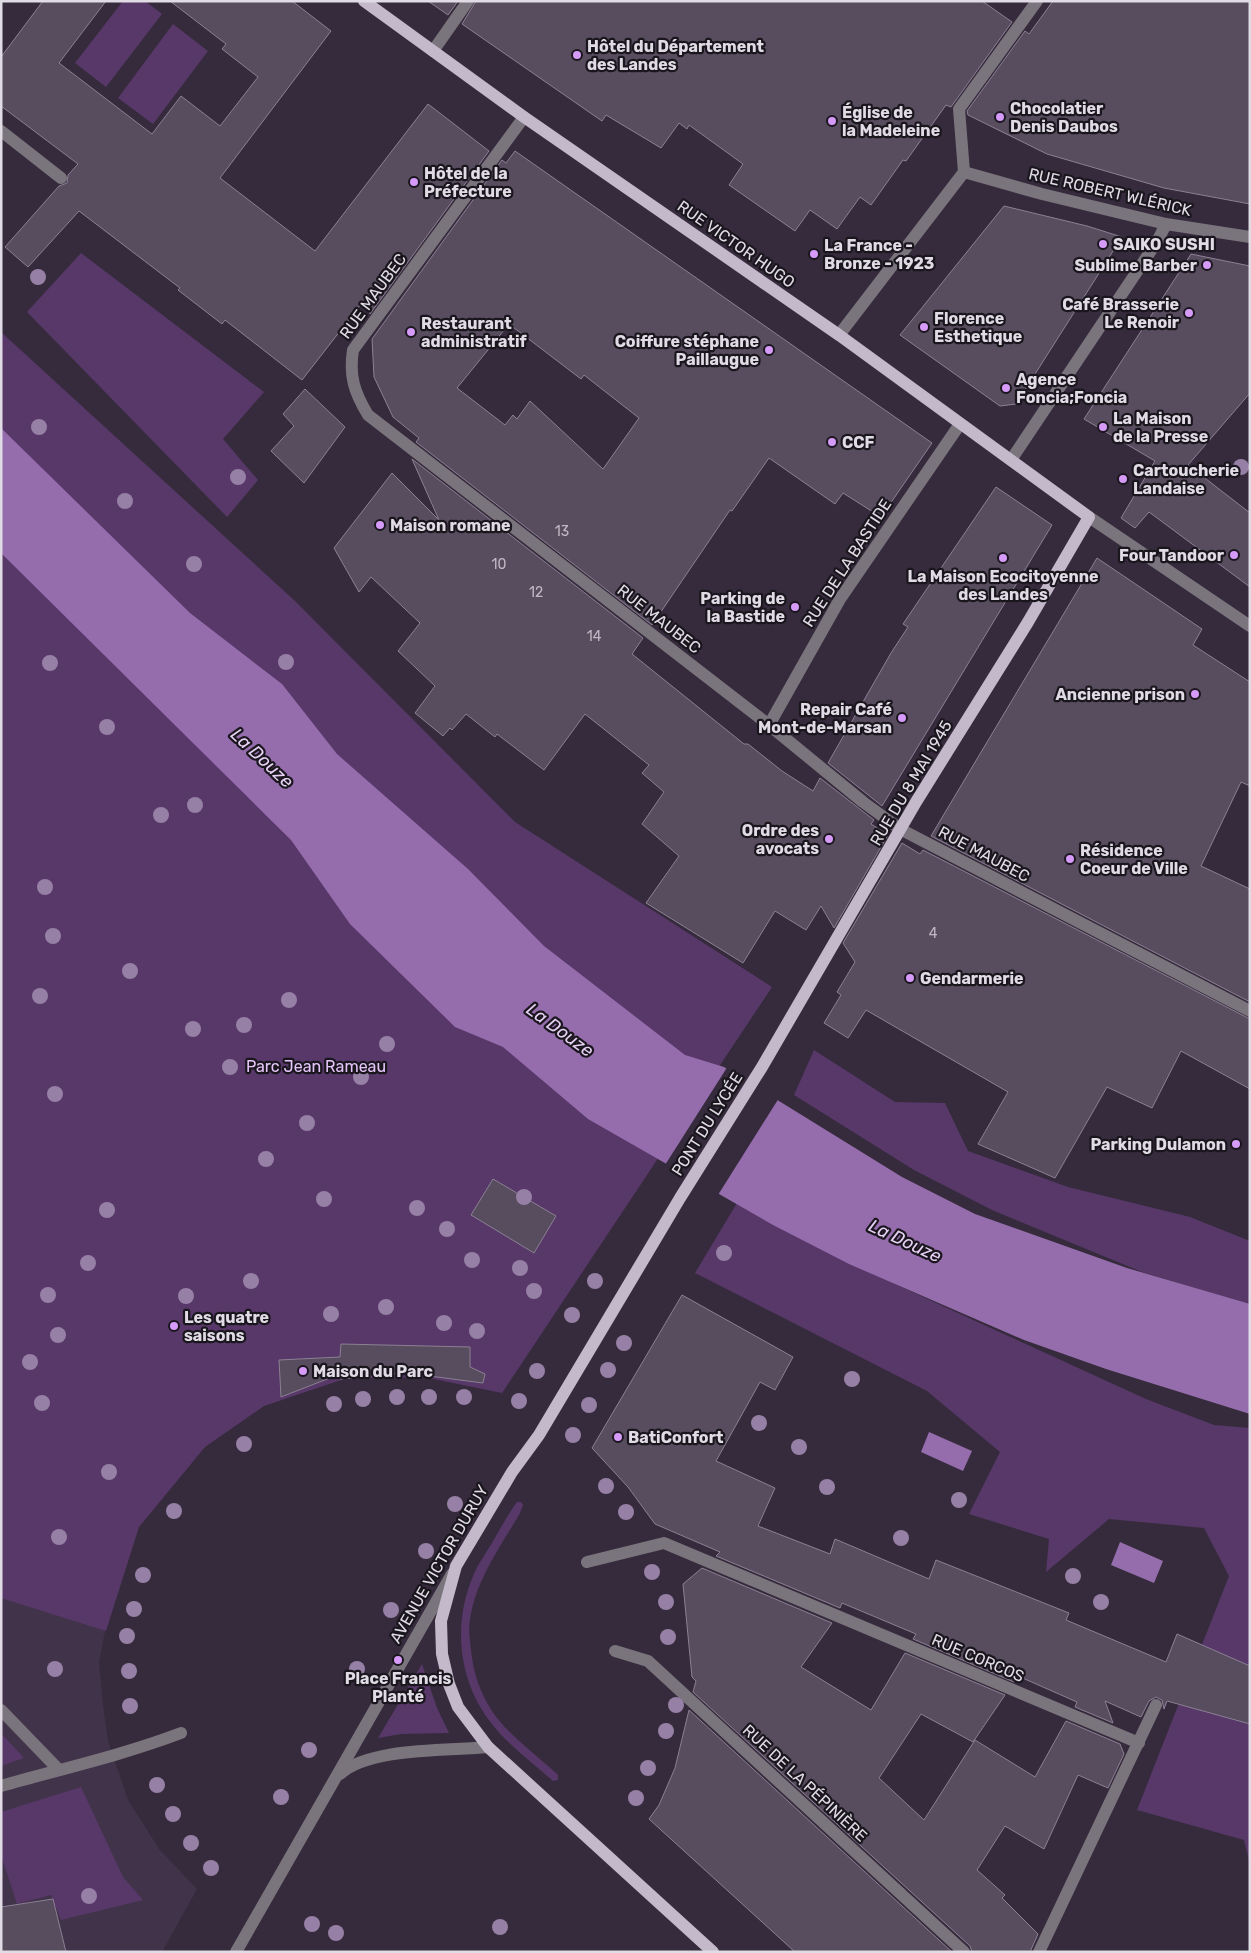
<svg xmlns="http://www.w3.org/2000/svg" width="1251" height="1953" font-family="Rubik,sans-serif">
<rect width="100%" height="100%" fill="#362b3c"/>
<path fill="#41334a" d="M1,1562L114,1584L99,1663L103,1705L108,1741L128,1800L159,1849L197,1889L162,1952H1Z"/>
<path fill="#573869" d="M123,1H145L162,14L106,87L75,63Z
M173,24L208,51L153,124L118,98Z
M81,253L264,392L223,439L258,480L227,517L27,312Z
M1,332L295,601L515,822L772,987L502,1393L424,1377L344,1379L264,1406L205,1447L139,1527L106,1631L1,1598Z
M814,1050L895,1102L945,1103L968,1151L1068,1187L1190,1217L1250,1241V1305L1142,1272L992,1210L914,1170L794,1095Z
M737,1203L897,1285L1146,1399L1214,1425L1250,1428V1864L1244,1840L1137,1810L1229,1576L1204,1528L1109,1519L1046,1572L1049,1539L969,1514L1000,1452L927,1391L695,1273Z
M517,1502H521L523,1505L520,1513C501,1546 475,1581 470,1620C468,1629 470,1641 471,1650C473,1672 480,1693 492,1711C506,1733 539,1757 558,1775V1780L553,1781C533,1763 509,1746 492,1724C458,1682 452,1623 474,1574C479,1562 487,1552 493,1541C501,1528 508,1514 517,1502Z
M422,1664L437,1708L449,1733L401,1734L378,1738Z
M1,1733L24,1758L1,1766Z
M81,1787L123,1877L143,1900L61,1920L51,1895L17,1904L1,1855V1812Z"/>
<path fill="#956dad" d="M1,428L190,613L282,684L337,754L468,869L544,946L685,1055L724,1067L902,1177L975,1214L1127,1268L1250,1304V1414L1106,1369L1024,1340L849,1264L773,1225L588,1119L503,1047L455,1027L350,924L291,840L1,553Z
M929,1432L972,1451L963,1471L921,1452Z
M1120,1542L1163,1561L1154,1583L1111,1565Z"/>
<path fill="#362b3c" d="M728,1066L779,1098L718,1195L665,1165Z"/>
<path fill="#584d5f" stroke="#8c8094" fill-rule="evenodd" d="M43,1H106L59,63L152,134L181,96L220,126L258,77L222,49L226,44L170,1H292L331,31L220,178L315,251L428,104L489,151L370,314L368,295L302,380L225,320L222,324L178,290L180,288L79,211L28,267L5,247L59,186L67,183L68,175L78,164L1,106V57Z
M428,1H458L448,15Z
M476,1H982L1012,22L951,107L946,105L906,161L903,160L871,205L860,197L837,229L810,210L795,231L729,185L743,164L689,125L687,129L679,123L661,148L606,115L602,121L462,24Z
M1053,1H1250V204L1164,188L1047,154L968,115L967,111L1025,31L1029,34Z
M515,151L932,443L881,517L843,493L835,504L769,458L732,511L730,510L652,625L416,442L419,438L393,417L374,377L372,339L502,160L506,163ZM509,324L581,379L584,375L639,418L603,469L530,401L517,419L513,415L505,425L457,388Z
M1004,206L1087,226L1122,237L1016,404L1000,406L900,335Z
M1191,254L1250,266V393L1188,465L1250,513V587L1149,512L1135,528L1121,518L1155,461L1084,419Z
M305,389L345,427L304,483L271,451L294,426L283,414Z
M412,459L643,638L632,654L744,744H748L782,771L813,791L820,778L874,820L871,824L888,835L834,928L821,906L806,930L775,911L743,963L646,903L679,856L642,824L664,792L642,773L649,765L585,714L544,770L497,734L495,737L466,714L452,730L450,728L443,736L415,713L435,686L398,651L420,623L371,577L359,592L334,548L392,473L439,520Z
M996,487L1052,525L882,806L828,763L891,653L908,627L903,624Z
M1097,558L1202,629L1193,645L1250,682V786L1241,782L1201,866L1250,889V1002L931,836Z
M902,843L920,854L923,850L1250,1019V1089L1181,1051L1152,1108L1107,1087L1055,1178L978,1144L1008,1092L866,1010L848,1038L824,1023L841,995L837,992L855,962L843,943Z
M493,1179L556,1216L534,1253L471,1215Z
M682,1295L793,1357L775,1390L760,1382L716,1461L775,1488L758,1526L830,1554L835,1539L929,1579L936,1560L1069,1613L1066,1620L1166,1662L1177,1634L1250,1666V1724L1167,1701L1164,1709L1162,1700L1156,1697L1149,1701L1141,1717L1105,1701L1113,1723L1075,1707L1077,1702L1018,1676L1014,1682L913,1639L916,1634L842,1603L840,1608L716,1556L720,1552L655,1524L628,1487L592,1448Z
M341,1344L470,1347V1367L485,1374L483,1383L406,1373L340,1379V1374L281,1397L279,1360L340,1357Z
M702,1568L832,1623L801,1667L871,1710L905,1653L1005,1695L973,1742L921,1714L879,1778L924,1820L975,1740L1035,1777L1066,1721L1120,1744L1124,1754L1108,1788L1078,1775L1044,1849L1005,1826L977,1870L1005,1895L1002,1898L1038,1934L1030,1952H972L970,1946L693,1692L696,1681L692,1677L683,1584Z
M689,1710L952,1952H795L672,1840L649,1819L659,1805L675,1768Z
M53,1899L66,1952H1V1907Z"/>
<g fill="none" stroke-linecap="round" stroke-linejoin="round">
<path stroke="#7a757d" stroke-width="12" d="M433,51L468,1
M524,117L353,350C349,376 354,392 368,415L769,725L863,802L900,829L1250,1011
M1,131L61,178
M964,172L1042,194L1166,224L1250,237
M964,172L959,109L1037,1
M839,335L964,172
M1011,460L1158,240L1166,224
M1089,517L1250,626
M769,725L840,599L960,424
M587,1562L664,1543L1139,1743
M615,1651L648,1661L964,1952
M1,1710L59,1770
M340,1774C370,1747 448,1751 488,1747
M1,1786C61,1769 123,1755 181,1733
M236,1952L452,1574
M1039,1952L1156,1705"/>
<path stroke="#c4b9cb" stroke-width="12" d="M364,1L524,117L839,335L1089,517L1028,622L916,802L762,1067L680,1198L539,1435L512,1472L456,1566L441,1621L442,1654L449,1684L458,1707L488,1747L713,1952"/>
</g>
<g fill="#9780a5">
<circle cx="38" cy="277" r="8"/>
<circle cx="39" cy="427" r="8"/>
<circle cx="1241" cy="467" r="8"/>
<circle cx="238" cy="477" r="8"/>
<circle cx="125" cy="501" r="8"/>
<circle cx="194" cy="564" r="8"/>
<circle cx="286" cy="662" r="8"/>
<circle cx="50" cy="663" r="8"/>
<circle cx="107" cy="727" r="8"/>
<circle cx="195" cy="805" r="8"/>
<circle cx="161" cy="815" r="8"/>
<circle cx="45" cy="887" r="8"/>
<circle cx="53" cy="936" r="8"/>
<circle cx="130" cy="971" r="8"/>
<circle cx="40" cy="996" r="8"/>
<circle cx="289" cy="1000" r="8"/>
<circle cx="244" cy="1025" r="8"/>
<circle cx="193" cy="1029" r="8"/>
<circle cx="387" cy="1044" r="8"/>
<circle cx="230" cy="1067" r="8"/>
<circle cx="361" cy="1077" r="8"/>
<circle cx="55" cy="1094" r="8"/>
<circle cx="307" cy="1123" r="8"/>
<circle cx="266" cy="1159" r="8"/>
<circle cx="524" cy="1197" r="8"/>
<circle cx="324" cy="1199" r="8"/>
<circle cx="417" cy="1208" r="8"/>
<circle cx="107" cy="1210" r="8"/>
<circle cx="447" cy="1229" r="8"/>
<circle cx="724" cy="1253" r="8"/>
<circle cx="472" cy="1260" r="8"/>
<circle cx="88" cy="1263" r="8"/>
<circle cx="520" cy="1268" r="8"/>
<circle cx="251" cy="1281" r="8"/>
<circle cx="595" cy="1281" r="8"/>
<circle cx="534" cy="1291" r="8"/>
<circle cx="48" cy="1295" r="8"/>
<circle cx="186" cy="1296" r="8"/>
<circle cx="386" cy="1307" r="8"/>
<circle cx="331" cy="1314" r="8"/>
<circle cx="572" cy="1315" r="8"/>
<circle cx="444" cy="1323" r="8"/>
<circle cx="477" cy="1331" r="8"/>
<circle cx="58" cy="1335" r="8"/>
<circle cx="624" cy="1343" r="8"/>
<circle cx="30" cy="1362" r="8"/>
<circle cx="608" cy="1370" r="8"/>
<circle cx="537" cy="1371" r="8"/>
<circle cx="852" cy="1379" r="8"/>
<circle cx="397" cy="1397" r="8"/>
<circle cx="429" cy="1397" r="8"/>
<circle cx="464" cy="1397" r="8"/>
<circle cx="363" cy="1399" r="8"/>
<circle cx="519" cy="1401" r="8"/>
<circle cx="42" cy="1403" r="8"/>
<circle cx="334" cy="1404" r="8"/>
<circle cx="589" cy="1405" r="8"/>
<circle cx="759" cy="1423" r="8"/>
<circle cx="573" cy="1435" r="8"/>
<circle cx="244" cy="1444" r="8"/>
<circle cx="799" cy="1447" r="8"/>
<circle cx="109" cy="1472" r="8"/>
<circle cx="606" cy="1486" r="8"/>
<circle cx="827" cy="1487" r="8"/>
<circle cx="959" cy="1500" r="8"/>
<circle cx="455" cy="1504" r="8"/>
<circle cx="174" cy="1511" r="8"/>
<circle cx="626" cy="1512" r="8"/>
<circle cx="59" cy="1537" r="8"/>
<circle cx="901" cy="1538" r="8"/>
<circle cx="426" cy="1551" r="8"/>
<circle cx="652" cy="1572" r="8"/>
<circle cx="143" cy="1575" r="8"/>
<circle cx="1073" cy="1576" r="8"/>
<circle cx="666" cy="1602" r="8"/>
<circle cx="1101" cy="1602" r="8"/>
<circle cx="134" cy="1609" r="8"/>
<circle cx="391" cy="1610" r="8"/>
<circle cx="127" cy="1636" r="8"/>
<circle cx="668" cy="1637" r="8"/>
<circle cx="55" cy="1669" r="8"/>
<circle cx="357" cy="1669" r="8"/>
<circle cx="129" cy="1671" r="8"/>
<circle cx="676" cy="1705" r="8"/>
<circle cx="130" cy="1706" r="8"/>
<circle cx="666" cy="1731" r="8"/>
<circle cx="309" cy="1750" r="8"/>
<circle cx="648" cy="1768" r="8"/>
<circle cx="157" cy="1785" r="8"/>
<circle cx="281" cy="1797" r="8"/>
<circle cx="636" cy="1798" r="8"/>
<circle cx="173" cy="1814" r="8"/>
<circle cx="191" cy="1843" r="8"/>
<circle cx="211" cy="1868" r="8"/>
<circle cx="89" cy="1896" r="8"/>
<circle cx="312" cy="1924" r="8"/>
<circle cx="500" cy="1927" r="8"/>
<circle cx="336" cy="1933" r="8"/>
</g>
<g fill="#d69bf9" stroke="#1a161d" stroke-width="2">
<circle cx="577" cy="55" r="5"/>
<circle cx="1000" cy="117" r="5"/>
<circle cx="832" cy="121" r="5"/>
<circle cx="414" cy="182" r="5"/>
<circle cx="1103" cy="244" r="5"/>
<circle cx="814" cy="254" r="5"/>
<circle cx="1207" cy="265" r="5"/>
<circle cx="1189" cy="313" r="5"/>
<circle cx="924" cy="327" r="5"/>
<circle cx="411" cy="332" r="5"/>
<circle cx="769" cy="350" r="5"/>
<circle cx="1006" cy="388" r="5"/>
<circle cx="1103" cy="427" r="5"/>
<circle cx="832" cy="442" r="5"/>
<circle cx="1123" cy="479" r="5"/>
<circle cx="380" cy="525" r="5"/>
<circle cx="1234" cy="555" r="5"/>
<circle cx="1003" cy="558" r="5"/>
<circle cx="795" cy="607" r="5"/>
<circle cx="1195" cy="694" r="5"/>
<circle cx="902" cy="718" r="5"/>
<circle cx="829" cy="839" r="5"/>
<circle cx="1070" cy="859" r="5"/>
<circle cx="910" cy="978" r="5"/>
<circle cx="1236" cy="1144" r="5"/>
<circle cx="174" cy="1326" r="5"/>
<circle cx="303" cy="1371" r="5"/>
<circle cx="618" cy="1437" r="5"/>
<circle cx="398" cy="1660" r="5"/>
</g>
<g text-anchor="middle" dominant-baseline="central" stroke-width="4.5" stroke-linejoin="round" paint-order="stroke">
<g font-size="14" fill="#bfb8c4">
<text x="562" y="531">13</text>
<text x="499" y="564">10</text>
<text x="536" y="592">12</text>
<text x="594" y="636">14</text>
<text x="933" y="933">4</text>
</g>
<g font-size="16" font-weight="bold" fill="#e1dbe5" stroke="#1a161d" text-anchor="start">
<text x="587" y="46">Hôtel du Département<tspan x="587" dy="18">des Landes</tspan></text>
<text x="1010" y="108">Chocolatier<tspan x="1010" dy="18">Denis Daubos</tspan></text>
<text x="842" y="112">Église de<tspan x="842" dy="18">la Madeleine</tspan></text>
<text x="424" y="173">Hôtel de la<tspan x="424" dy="18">Préfecture</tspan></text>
<text x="1113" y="244">SAIKO SUSHI</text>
<text x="824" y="245">La France -<tspan x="824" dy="18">Bronze - 1923</tspan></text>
<text x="1197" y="265" text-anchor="end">Sublime Barber</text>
<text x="1179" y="304" text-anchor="end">Café Brasserie<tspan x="1179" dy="18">Le Renoir</tspan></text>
<text x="934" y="318">Florence<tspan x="934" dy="18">Esthetique</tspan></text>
<text x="421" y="323">Restaurant<tspan x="421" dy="18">administratif</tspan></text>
<text x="759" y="341" text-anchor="end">Coiffure stéphane<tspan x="759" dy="18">Paillaugue</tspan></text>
<text x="1016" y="379">Agence<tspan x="1016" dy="18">Foncia;Foncia</tspan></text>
<text x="1113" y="418">La Maison<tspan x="1113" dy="18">de la Presse</tspan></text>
<text x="842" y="442">CCF</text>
<text x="1133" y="470">Cartoucherie<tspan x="1133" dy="18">Landaise</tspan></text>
<text x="390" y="525">Maison romane</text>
<text x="1224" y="555" text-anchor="end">Four Tandoor</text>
<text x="1003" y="576" text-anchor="middle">La Maison Ecocitoyenne<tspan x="1003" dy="18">des Landes</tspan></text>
<text x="785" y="598" text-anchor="end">Parking de<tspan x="785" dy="18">la Bastide</tspan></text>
<text x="1185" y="694" text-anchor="end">Ancienne prison</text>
<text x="892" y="709" text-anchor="end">Repair Café<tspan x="892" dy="18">Mont-de-Marsan</tspan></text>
<text x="819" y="830" text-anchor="end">Ordre des<tspan x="819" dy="18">avocats</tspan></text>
<text x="1080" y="850">Résidence<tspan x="1080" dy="18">Coeur de Ville</tspan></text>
<text x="920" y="978">Gendarmerie</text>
<text x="1226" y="1144" text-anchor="end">Parking Dulamon</text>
<text x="184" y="1317">Les quatre<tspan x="184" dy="18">saisons</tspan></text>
<text x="313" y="1371">Maison du Parc</text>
<text x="628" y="1437">BatiConfort</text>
<text x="398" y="1678" text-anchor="middle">Place Francis<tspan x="398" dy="18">Planté</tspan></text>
</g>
<g font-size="16" fill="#e1dbe5" stroke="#1a161d">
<text transform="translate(1110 192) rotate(13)">RUE ROBERT WLÉRICK</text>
<text transform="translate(736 244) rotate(35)">RUE VICTOR HUGO</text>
<text transform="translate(373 296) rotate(-54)">RUE MAUBEC</text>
<text transform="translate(847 563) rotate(-57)">RUE DE LA BASTIDE</text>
<text transform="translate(659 619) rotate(38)">RUE MAUBEC</text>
<text transform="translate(911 783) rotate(-59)">RUE DU 8 MAI 1945</text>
<text transform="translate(984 854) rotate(28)">RUE MAUBEC</text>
<text transform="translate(707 1124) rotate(-58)">PONT DU LYCÉE</text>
<text transform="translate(439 1564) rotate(-60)">AVENUE VICTOR DURUY</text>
<text transform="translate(978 1658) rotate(23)">RUE CORCOS</text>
<text transform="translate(805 1783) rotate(43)">RUE DE LA PÉPINIÈRE</text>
</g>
<g font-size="16" fill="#e6c5fb" stroke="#1a161d">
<text x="316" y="1066">Parc Jean Rameau</text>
</g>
<g font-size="18" font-style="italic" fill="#e7d1f5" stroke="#1a161d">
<text transform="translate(262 758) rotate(43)">La Douze</text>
<text transform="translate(560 1030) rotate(36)">La Douze</text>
<text transform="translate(905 1241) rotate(25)">La Douze</text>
</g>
</g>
<rect width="1251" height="1953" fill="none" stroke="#e1dbe5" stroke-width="5"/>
</svg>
